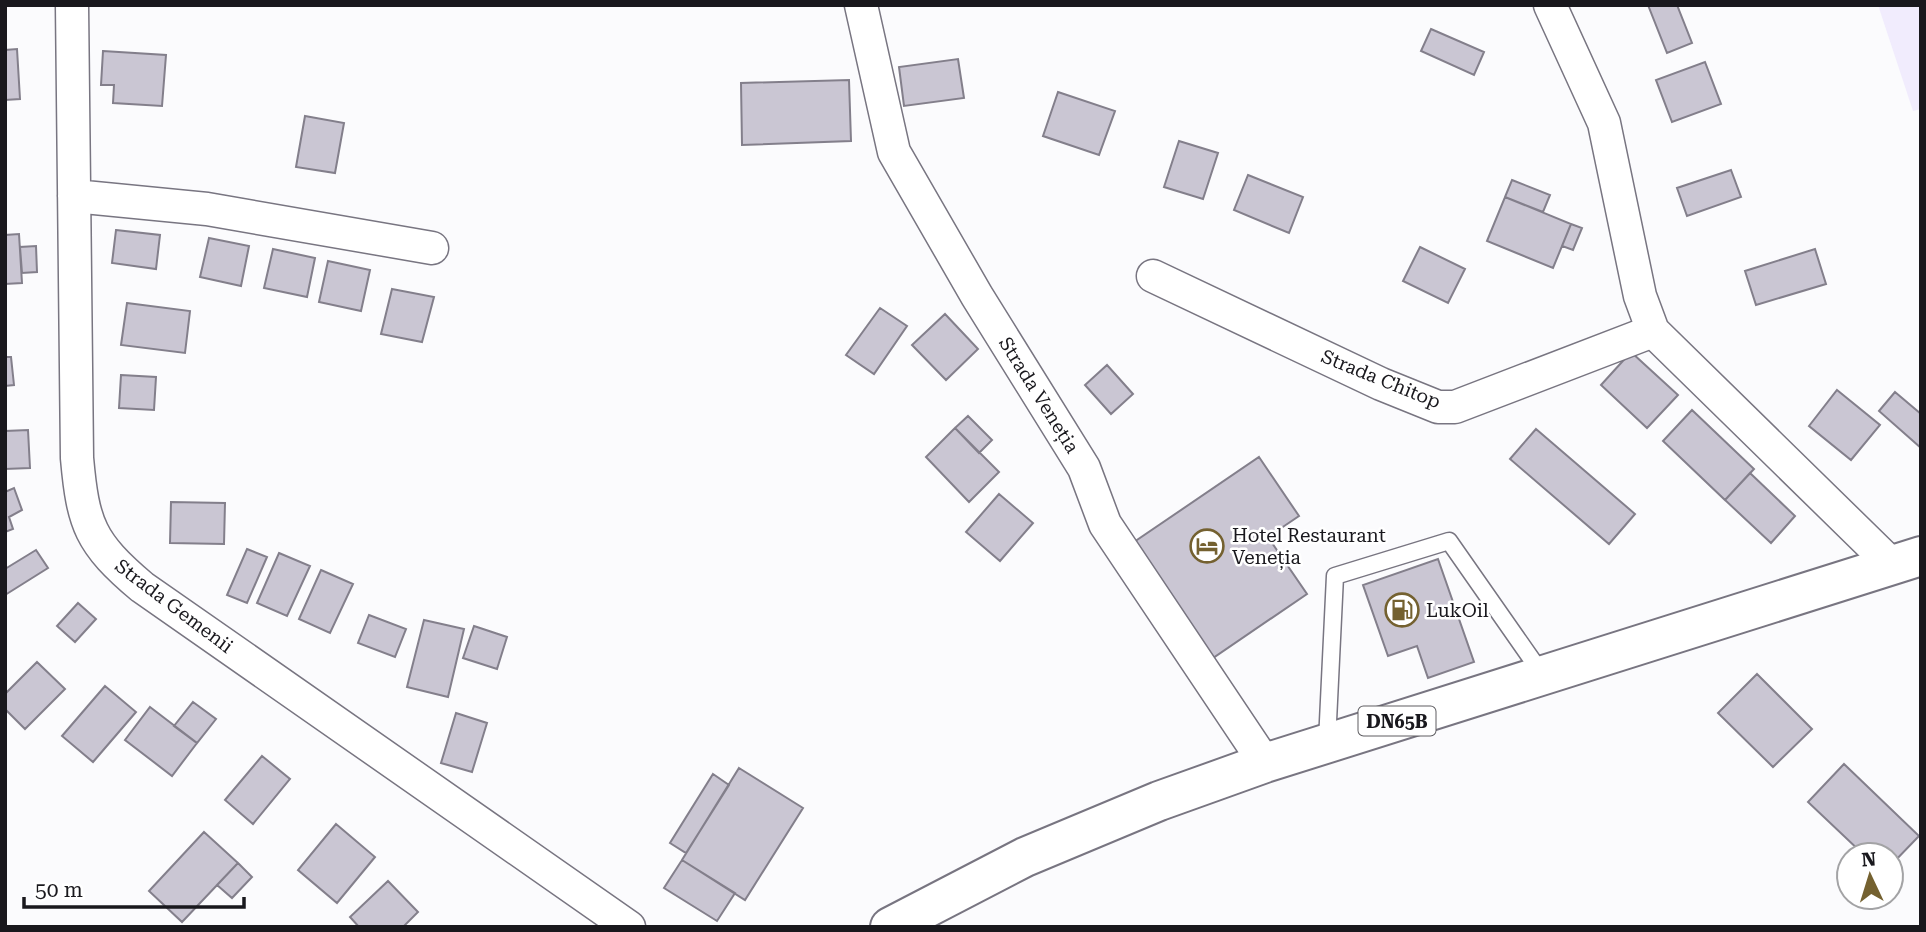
<svg xmlns="http://www.w3.org/2000/svg" width="1926" height="932" font-family="'Roboto Serif',serif">
<rect width="100%" height="100%" fill="#fbfbfd"/>
<path fill="#f1ecfd" d="M1878,5H1921V109L1913,111Z"/>
<path fill="#cac6d3" stroke="#837f8b" stroke-width="2" d="M1648,5H1677L1692,43L1667,53Z
M1431,29L1484,52L1474,75L1421,51Z
M17,49L20,99L5,100V50Z
M103,51L166,55L162,106L113,103L114,85H101Z
M958,59L964,98L904,106L899,67Z
M1705,62L1721,104L1672,122L1656,80Z
M849,80L851,141L742,145L741,83Z
M1058,92L1115,111L1099,155L1043,136Z
M305,116L344,123L335,173L296,167Z
M1179,141L1218,153L1203,199L1164,187Z
M1731,170L1741,197L1687,216L1677,188Z
M1248,175L1303,197L1289,233L1234,210Z
M1512,180L1550,195L1543,212L1505,197Z
M1505,197L1571,224L1553,268L1487,241Z
M1571,224L1582,228L1573,250L1562,246Z
M116,230L160,235L156,269L112,263Z
M19,234L22,283L5,284V235Z
M209,238L249,246L241,286L200,277Z
M36,246L37,272L22,273L20,247Z
M1420,247L1465,269L1448,303L1403,281Z
M273,249L315,258L307,297L264,288Z
M1815,249L1826,284L1756,305L1745,271Z
M328,261L370,270L361,311L319,302Z
M392,289L434,297L422,342L381,334Z
M127,303L190,311L185,353L121,345Z
M880,308L907,326L874,374L846,355Z
M945,314L978,349L946,380L912,345Z
M1631,352L1678,395L1647,428L1601,385Z
M5,357H11L14,385L5,386Z
M1107,365L1133,394L1111,414L1085,385Z
M121,375L156,377L154,410L119,408Z
M1837,390L1880,425L1851,460L1809,426Z
M1895,392L1921,414V448L1879,411Z
M1692,410L1754,469L1725,500L1663,441Z
M968,416L992,440L979,453L955,428Z
M955,428L999,472L969,502L926,457Z
M1536,429L1635,514L1609,544L1510,459Z
M28,430L30,468L5,469V431Z
M1259,457L1299,516L1268,537L1307,594L1213,658L1134,542Z
M1750,473L1795,516L1771,543L1725,500Z
M14,488L22,510L9,517L13,529L5,532V492Z
M999,494L1033,523L1000,561L966,532Z
M171,502L225,503L224,544L170,543Z
M247,549L267,557L247,603L227,595Z
M36,550L48,568L5,595V569Z
M279,553L310,566L287,616L257,603Z
M1438,559L1474,662L1428,678L1417,646L1388,656L1363,585Z
M321,570L353,584L330,633L299,619Z
M78,603L96,619L75,642L57,626Z
M369,615L406,629L395,657L358,643Z
M424,620L464,629L448,697L407,687Z
M474,626L507,637L497,669L463,658Z
M37,662L65,689L25,729L5,709V694Z
M1757,674L1812,729L1773,767L1718,713Z
M105,686L136,712L93,762L62,736Z
M193,702L216,719L197,743L174,726Z
M150,707L197,743L172,776L125,740Z
M456,713L487,723L472,772L441,763Z
M262,756L290,779L253,824L225,800Z
M1844,764L1919,836L1891,865V855H1864L1808,802Z
M739,768L803,808L745,900L682,860Z
M713,774L729,785L686,853L670,843Z
M336,824L375,857L337,903L298,870Z
M204,832L238,863L182,922L149,891Z
M682,860L735,893L717,921L664,888Z
M238,863L252,877L232,898L217,885Z
M388,881L418,912L403,927H359L350,917Z"/>
<g fill="none" stroke-linecap="round" stroke-linejoin="round">
<defs>
<path id="lane" d="M1327,742L1335,576L1449,541L1542,674"/>
<path id="street" d="M72,5L77,458C83,525 90,543 142,587L629,927
M861,5L894,152L977,296L1084,468L1105,524L1265,763
M1550,5L1604,123L1640,296L1653,331L1892,565
M74,196L207,209L432,248
M1153,276L1381,384L1438,407H1455L1653,331"/>
<path id="primary" d="M890,927L1025,857L1159,801L1265,763L1921,556"/>
</defs>
<use href="#lane" stroke="#787581" stroke-width="19"/>
<use href="#street" stroke="#787581" stroke-width="35"/>
<use href="#primary" stroke="#787581" stroke-width="42"/>
<use href="#lane" stroke="#fff" stroke-width="16"/>
<use href="#street" stroke="#fff" stroke-width="32"/>
<use href="#primary" stroke="#fff" stroke-width="38"/>
</g>
<defs>
<symbol id="hotel-ring" viewBox="-11 -11 22 22"><circle r="9.5" fill="#fff" stroke="#746130" stroke-width="1.5"/><path d="M-6-4.5h1.5V1H6V5H4.5V3h-9V5H-6ZM-4 0a1.8 1.8 0 1 1 3.6 0ZM.5 0V-2.5h3Q6-2.5 6 0Z" fill="#746130"/></symbol>
<symbol id="fuel-ring" viewBox="-11 -11 22 22"><circle r="9.5" fill="#fff" stroke="#746130" stroke-width="1.5"/><path d="M-5.5-6h7V0h2V4h1.3V-2.5L3-4.5l.8-.8L6-3V5H2.5V1h-1V6h-7ZM-4.2-4.7v3.2H.2V-4.7Z" fill="#746130"/></symbol>
</defs>
<g fill-rule="evenodd">
<use href="#hotel-ring" x="1188" y="527" width="38" height="38"/>
<use href="#fuel-ring" x="1383" y="591" width="38" height="38"/>
</g>
<g text-anchor="middle" dominant-baseline="central" stroke-width="5" stroke-linejoin="round" paint-order="stroke">
<rect fill="#fff" stroke="#5e5d61" stroke-width="2" x="1358.5" y="706.5" width="77" height="29" rx="5"/>
<g font-size="18" font-weight="bold" fill="#19181d">
<text x="1397" y="721">DN65B</text>
</g>
<g font-size="19" fill="#19181d" stroke="#fff">
<text transform="translate(1381 379) rotate(22)">Strada Chitop</text>
<text transform="translate(1039 395) rotate(58)">Strada Veneția</text>
<text transform="translate(174 606) rotate(37)">Strada Gemenii</text>
</g>
<g font-size="19" fill="#19181d" stroke="#fff" text-anchor="start">
<text x="1232" y="535">Hotel Restaurant<tspan x="1232" dy="22">Veneția</tspan></text>
<text x="1426" y="610">LukOil</text>
</g>
</g>
<rect width="1926" height="932" fill="none" stroke="#19181d" stroke-width="14"/>
<g transform="translate(1870 876) rotate(356)"><circle r="33" fill="#ffffff" stroke="#a3a3a5" stroke-width="2"/>
<path d="M0-5L12 26L0 18L-12 26Z" fill="#746130"/>
<text y="-10" font-size="19" font-weight="bold" text-anchor="middle" fill="#19181d">N</text>
</g>
<path d="M24 897v10h220v-10" fill="none" stroke="#19181d" stroke-width="3.5"/>
<text x="35" y="897" font-size="21" fill="#19181d" stroke="#ffffff" stroke-width="5" paint-order="stroke">50 m</text>
</svg>
